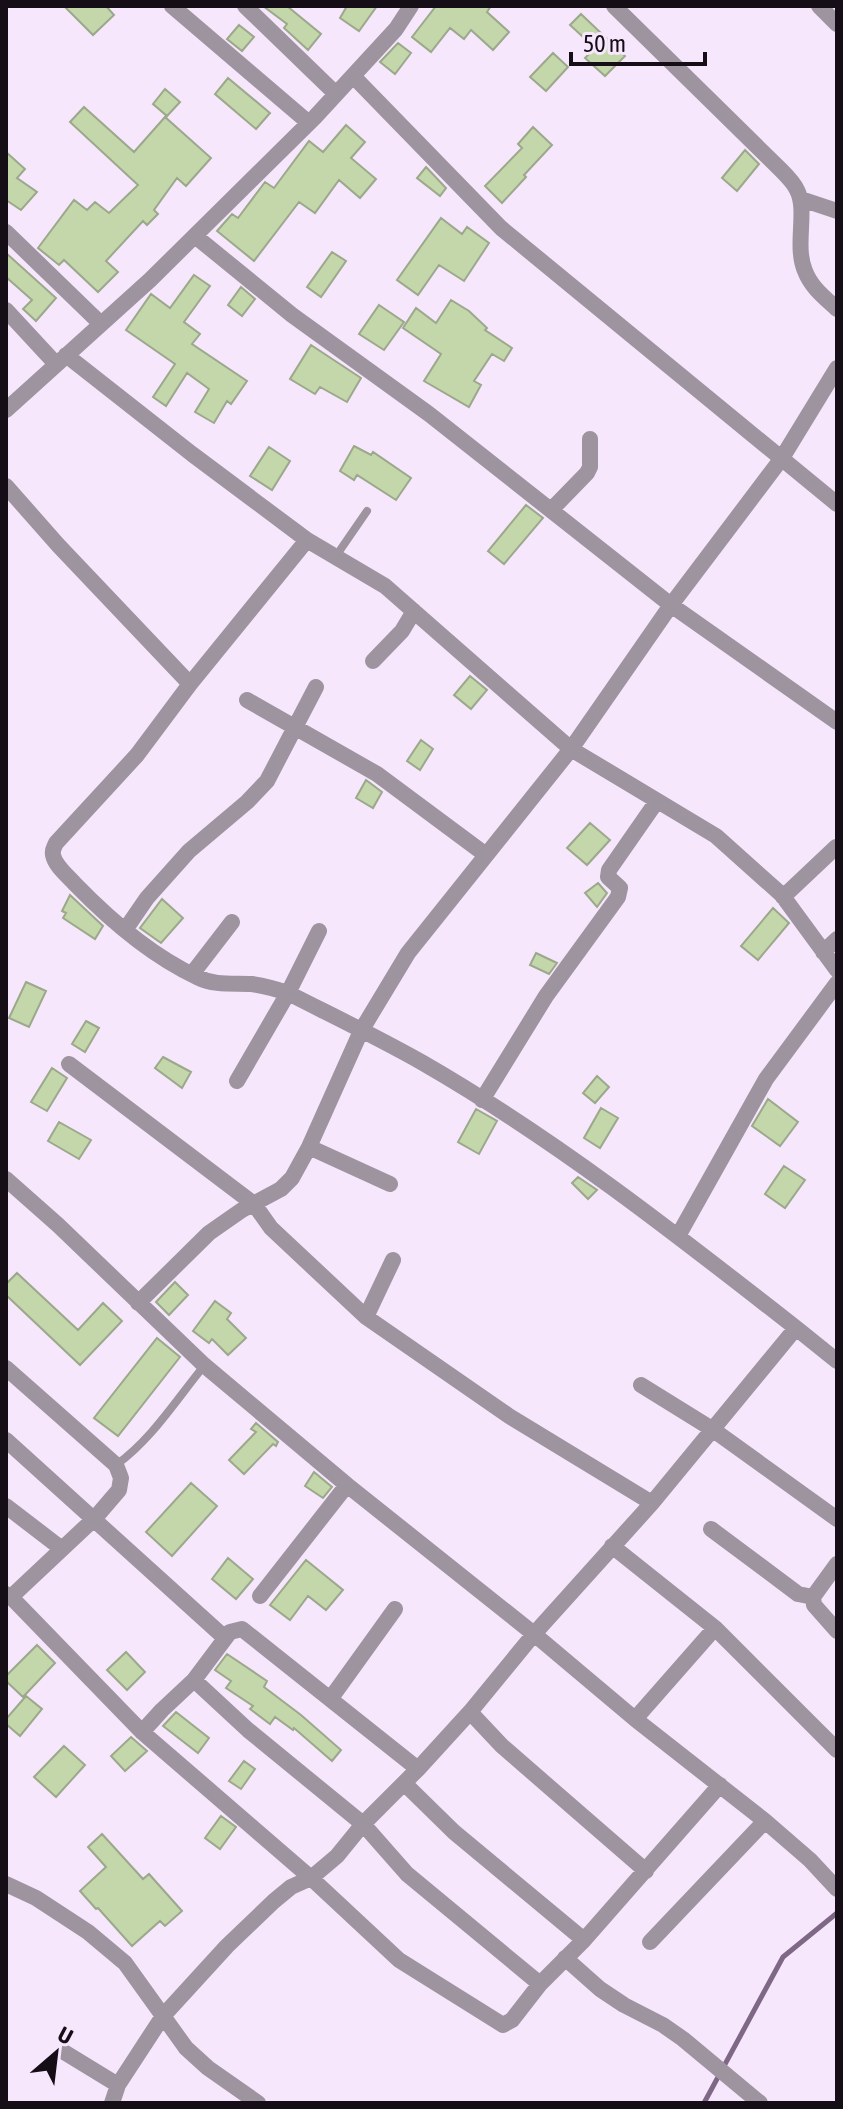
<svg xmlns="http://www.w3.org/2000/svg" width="843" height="2109" font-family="'Asap Condensed',sans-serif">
<rect width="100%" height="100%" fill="#f7e7fc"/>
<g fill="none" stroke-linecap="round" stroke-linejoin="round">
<path stroke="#7f6886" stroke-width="5" d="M704,2103L783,1957L837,1913"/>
</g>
<path fill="#c3d7aa" stroke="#9ba88c" stroke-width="2" d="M64,6H106L114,15L93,35Z
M263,6H287L321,34L308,50L284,28L287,24Z
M347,6H377L359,31L340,18Z
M436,6H491L487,12L509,32L493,50L471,30L464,39L450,28L431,52L412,37Z
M581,14L625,56L605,76L585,58L595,48L570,25Z
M239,25L254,37L242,51L227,39Z
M398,43L411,53L395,74L380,62Z
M553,53L568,67L546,91L530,77Z
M228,78L270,113L256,129L215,94Z
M165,89L180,102L167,116L153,104Z
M84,107L134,152L165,117L211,158L186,186L177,178L154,210L158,214L147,225L143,221L106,261L118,272L98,292L64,260L59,265L38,248L74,200L87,210L95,202L109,213L138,185L70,122Z
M346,125L365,142L351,158L376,179L360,198L339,180L315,213L299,202L254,261L217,231L232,214L238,218L265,182L274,188L309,141L323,152Z
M533,127L552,145L524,175L526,177L502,203L485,186L522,148L518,144Z
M745,150L759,164L737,191L722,178Z
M6,152L25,169L17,178L37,192L21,210L6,200Z
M426,167L446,188L440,196L417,178Z
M441,218L462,234L467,227L489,243L464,281L439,265L418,295L397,280Z
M332,252L346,261L321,297L307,287Z
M6,253L56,298L36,321L23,309L32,300L6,277Z
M194,275L210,286L184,322L200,334L192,344L247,381L231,404L227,401L214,423L195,412L209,389L187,373L166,406L153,397L175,364L126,330L151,294L170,308Z
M241,287L255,299L242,316L228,305Z
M451,300L469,311L487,328L485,330L512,348L504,361L492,354L474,381L481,385L469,407L424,381L441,354L403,328L416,308L436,323Z
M379,305L404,322L384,350L359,334Z
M311,345L361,378L347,402L320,387L315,394L290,379Z
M354,446L371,455L373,452L411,478L396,500L357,475L354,480L340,471Z
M269,447L290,461L272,490L250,476Z
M526,505L543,518L504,564L488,551Z
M470,676L487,690L471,709L454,695Z
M421,740L433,749L420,770L407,761Z
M366,780L382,792L373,808L356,798Z
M590,823L610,840L587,865L567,848Z
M598,883L607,893L597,907L585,893Z
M70,895L103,926L95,939L63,918L66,913L62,911Z
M162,899L183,918L161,943L140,928Z
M773,908L789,923L758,960L741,946Z
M536,953L557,963L549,974L530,965Z
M26,982L46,991L29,1027L9,1018Z
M86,1021L99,1028L85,1052L72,1044Z
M163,1057L191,1072L182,1088L155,1068Z
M52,1068L67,1078L47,1111L31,1102Z
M597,1076L609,1087L595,1103L583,1093Z
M768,1099L798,1122L780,1146L752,1126Z
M601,1108L618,1118L600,1148L584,1138Z
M476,1109L497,1121L479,1154L458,1142Z
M59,1122L91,1140L79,1159L48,1141Z
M784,1166L805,1180L785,1208L765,1194Z
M578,1177L597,1190L588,1199L572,1183Z
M17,1273L78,1330L103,1303L122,1321L80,1365L6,1295V1284Z
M175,1282L188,1295L169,1315L156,1302Z
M215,1301L231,1313L227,1319L246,1338L228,1355L212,1339L209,1343L193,1331Z
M157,1338L180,1357L118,1436L94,1418Z
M256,1423L278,1442L276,1446L273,1444L244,1474L229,1460L256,1432L251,1429Z
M314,1472L332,1487L323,1498L305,1486Z
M191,1483L217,1506L172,1556L146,1532Z
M228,1558L253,1579L236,1599L212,1579Z
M306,1560L343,1590L326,1610L308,1596L290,1620L270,1605Z
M37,1645L55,1663L23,1697L6,1681V1676Z
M126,1652L145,1672L127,1690L107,1670Z
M227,1654L267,1681L264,1687L301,1715L341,1750L332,1761L294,1728L293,1730L275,1717L270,1724L250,1709L253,1706L226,1688L231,1681L215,1670Z
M26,1696L42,1709L20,1736L6,1724V1719Z
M176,1712L209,1738L198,1753L163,1726Z
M131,1737L147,1751L125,1771L111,1756Z
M64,1746L85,1765L56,1797L34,1777Z
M244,1761L255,1769L241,1789L229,1781Z
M221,1816L236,1827L220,1849L205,1838Z
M102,1834L143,1879L149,1874L182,1911L165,1926L160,1921L132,1946L98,1908L96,1909L80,1891L106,1867L88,1847Z"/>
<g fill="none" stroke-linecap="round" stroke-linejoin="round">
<path stroke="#9d949f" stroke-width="8" d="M336,556L367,511
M116,1465C152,1439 176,1400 204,1366"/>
<path stroke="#9d949f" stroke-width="16" d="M172,6L309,123
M245,6L336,94
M614,6L781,170C787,176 794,183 797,190C808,211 794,245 805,271C811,287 824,297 837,309
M819,6L837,24
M353,76L501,228L837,504
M801,199L837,211
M6,232L101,324
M195,236L292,315L429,414L671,605L837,722
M6,310L56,364
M66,355L192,454L307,540L385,586L571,749L716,836L782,895L837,970
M6,410L150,280L315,117L396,29L411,6
M6,486L58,545L190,684L137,755L56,843C54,848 52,849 53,855C55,866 68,876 75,884C110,920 152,956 197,977C215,986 233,983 252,984C265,986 276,989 288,993C333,1016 379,1038 423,1063C555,1139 676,1234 796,1328L652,1503L534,1634L470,1712L418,1769L363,1824L337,1856L311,1878L291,1887L274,1901L227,1946L163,2016L118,2085L112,2103
M551,510L587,473L590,467V439
M373,661L402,631L414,611
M190,684L307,540
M247,700L377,774L486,855
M783,897L836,847
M125,930L147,898L189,851L247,802L267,781L316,687
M823,952L837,939
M192,974L232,922
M69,1064L254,1204L271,1228L366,1317L509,1416L652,1503
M237,1081L288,993L319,931
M482,1100L546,996L618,897L620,888L608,877L609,870L657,801
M309,1147L390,1184
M6,1179L58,1225L204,1365L347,1485L534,1634L635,1719L765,1821L810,1860L837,1889
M678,1236L766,1079L837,983
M138,1303L209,1233L242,1210L281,1189L292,1178L309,1147L361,1031L408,953L571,749L671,605L782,458L837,368
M366,1317L393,1260
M796,1328L837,1361
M6,1368L116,1465L121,1478L119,1490L95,1518L11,1597
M641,1385L712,1429L837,1519
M6,1440L225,1638
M6,1506L62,1549
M711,1529L798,1594L813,1597
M612,1546L715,1628L837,1750
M837,1564L813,1597L814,1605L837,1631
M6,1594L11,1597L142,1732L311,1878L399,1960L503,2025L512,2020L540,1984L584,1940L720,1785
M260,1596L347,1485
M194,1680L248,1730L363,1824L407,1874L540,1984
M331,1698L395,1609
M470,1712L502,1746L646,1871
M635,1719L715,1628
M142,1732L162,1710L194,1680L230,1632L242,1629L418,1769
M404,1783L454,1832L584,1940
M6,1884L36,1898L88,1932L125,1963L186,2048L208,2068L258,2103
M650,1942L765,1821
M565,1958L600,1989L624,2005L663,2025L683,2039L760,2103
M64,2052L118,2085"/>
</g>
<rect width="843" height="2109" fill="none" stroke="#150e17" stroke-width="16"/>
<g transform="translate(56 2053) rotate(28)" stroke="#f7e7fc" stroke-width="6" paint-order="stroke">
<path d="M0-6L14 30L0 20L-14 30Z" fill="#150e17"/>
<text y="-12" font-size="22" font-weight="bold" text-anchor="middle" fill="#150e17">U</text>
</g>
<path d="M571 52v12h134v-12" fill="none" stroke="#150e17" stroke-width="4"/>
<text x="583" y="52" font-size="24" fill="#150e17" stroke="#f7e7fc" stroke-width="6" paint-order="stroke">50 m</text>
</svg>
